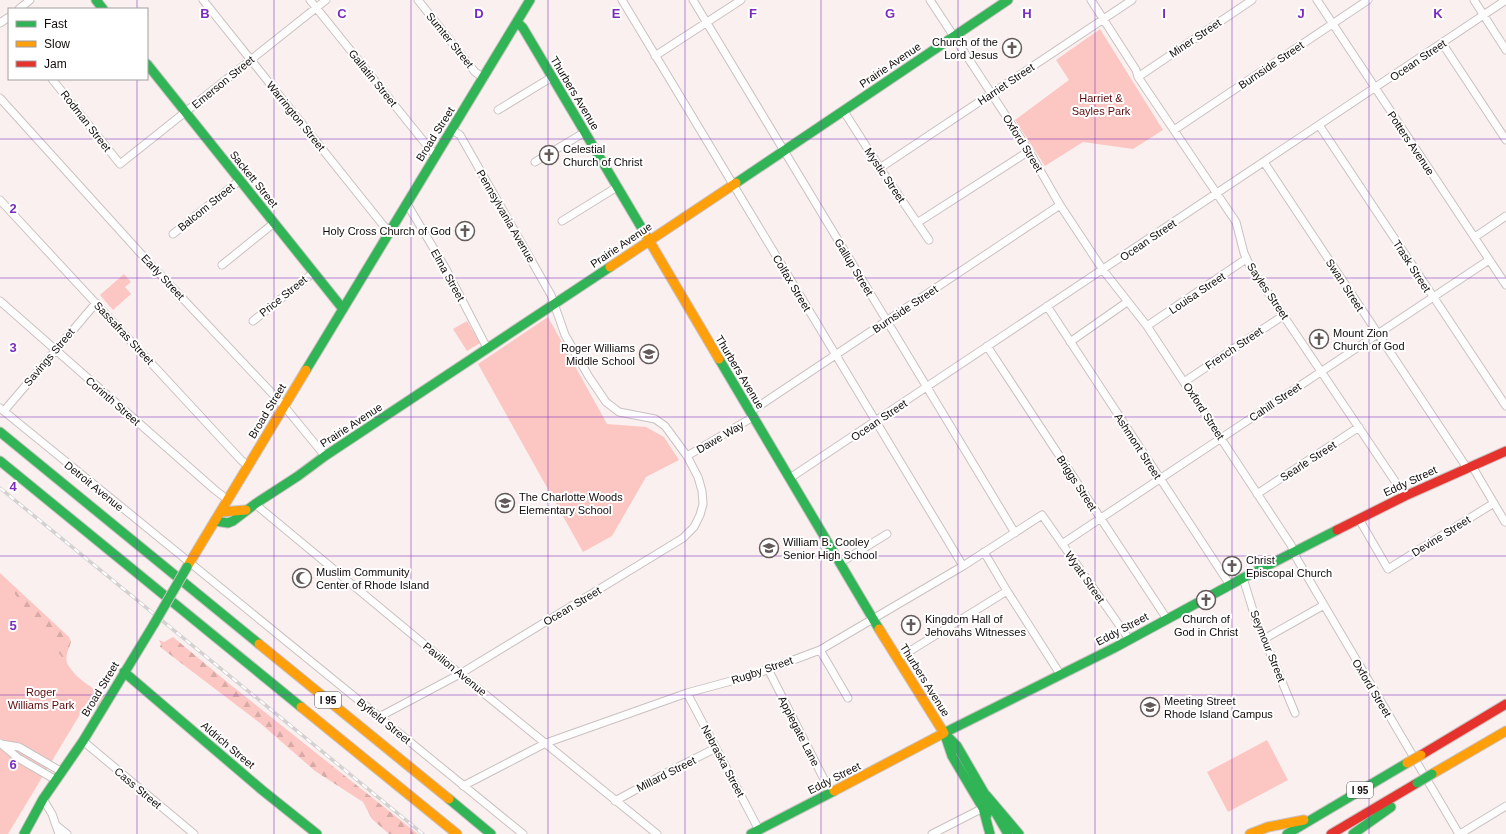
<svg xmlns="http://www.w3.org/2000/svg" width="1506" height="834" font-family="Helvetica,sans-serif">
<defs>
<pattern id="forest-firs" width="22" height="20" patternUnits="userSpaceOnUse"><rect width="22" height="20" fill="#fcc7c2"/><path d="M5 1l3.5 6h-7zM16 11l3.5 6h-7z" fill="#d7aaa5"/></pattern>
</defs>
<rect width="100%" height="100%" fill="#faf0f0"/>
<path fill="url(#forest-firs)" d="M0,573L69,637L71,642C69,649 65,655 67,663C70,674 95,690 105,696L98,708L82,698L0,587Z
M173,637L232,686L418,834H389L372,819L363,802L315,771L260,723L160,647L161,644L159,640L164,642Z"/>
<path fill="#fcc7c2" d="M1100,29L1163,130L1133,149L1083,142L1045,166L1015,120L1069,80L1056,60Z
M124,274L131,282L125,287L131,294L113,310L100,295Z
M548,317L607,424L646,427L664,437L679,460L646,477L612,536L583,552L478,364Z
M467,321L480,343L467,351L453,329Z
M0,574L91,696L8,834H0Z
M1267,740L1288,780L1228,812L1207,772Z"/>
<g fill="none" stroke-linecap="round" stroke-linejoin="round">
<defs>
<path id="street" d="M203,0L383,225L390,232
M310,0L429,148L436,155
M418,0L475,72L484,78
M622,0L963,566
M693,0L1015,533
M930,0L1029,151L1060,205L1103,270L1147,326L1291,545L1297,559L1324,605L1459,834
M1091,0L1136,70L1138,77L1236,222L1244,253L1250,266L1405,496
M1317,0L1506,285
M1474,0L1506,50
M19,9L30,0
M0,23L9,17
M1442,43L1506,140
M655,56L741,0
M1138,77L1252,0
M52,79L120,164L326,0
M0,98L153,267L284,406L325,456
M498,110L552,77
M843,110L880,168L929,240
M1319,125L1506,406
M1174,130L1368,0
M535,162L585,132
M1264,162L1467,468
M880,168L1132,0
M0,200L241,460L248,466
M407,204L446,269L487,348
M562,221L617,187
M917,223L1029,151
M173,234L240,180
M1475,237L1506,216
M222,265L274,223
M0,301L215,490L228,500
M1047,306L1230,585
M253,321L313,273
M1147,326L1246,259
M1070,342L1127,302
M987,346L1167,619
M1184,382L1284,315
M0,408C175,550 349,692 523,834
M4,411L96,303
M750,412L1060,205
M687,456L753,417
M1472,466L1505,522
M790,478L1506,0
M1257,494L1359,427
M255,504L460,674L657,834
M1359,519L1388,569L1494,503
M1062,544L1489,260
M984,552L1007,591L1060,674
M840,563L887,534
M1243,578L1255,617L1295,713
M1264,639L1324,605
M820,650L848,698
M897,659L1007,591
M768,669L831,793
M687,693L759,830
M379,717L460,674L683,538L694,527L700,515L703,504L702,491L698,477L687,456L665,426L655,419L619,412L606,402L589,377L565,335L551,295L460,135L452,130
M83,741L194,834
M0,743L18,758L56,780
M1,744L19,747L62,772
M463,786L546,743L687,693L753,675L820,650L963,566L1042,515L1129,639
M43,799L52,814L59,834
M615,801L670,771L716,748
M57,826L67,834
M932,834L983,808
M1460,834L1506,806"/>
<path id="fast" d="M96,0L103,9
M517,22L523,28L647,237
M147,64L343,309
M736,183L1008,0
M719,359L879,629
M306,370L530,0
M0,432L259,644
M0,461L301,707
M215,521L228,523L233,521L255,504L298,476L325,456L610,267
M124,672L262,790L317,834
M944,733L1116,647L1243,578L1337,530
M944,733L957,746L1008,834
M945,735L952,756L987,815
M986,795L1019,834
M449,799L491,834
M983,808L990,834
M24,834L43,799L83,741L154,624
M751,834L834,791
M1287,834L1407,763
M1353,834L1391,807"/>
<path id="slow" d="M647,237L719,359
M610,267L736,183
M221,512L246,510
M187,567L306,370
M259,644L449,799
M301,707L457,834
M1432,774L1506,731
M834,791L944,733L879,629
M1250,834L1268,827L1304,820"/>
<path id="jam" d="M1337,530L1405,496L1506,451
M1421,755L1506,704
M1331,834L1417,783"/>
</defs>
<use href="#street" stroke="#cac1c1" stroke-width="9"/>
<use href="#fast" stroke="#cac1c1" stroke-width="11"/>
<use href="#slow" stroke="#cac1c1" stroke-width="11"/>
<use href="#jam" stroke="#cac1c1" stroke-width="11"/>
<use href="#street" stroke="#fefdfd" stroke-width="7"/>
<use href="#fast" stroke="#30b455" stroke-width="9"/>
<use href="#slow" stroke="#ff9f0a" stroke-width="9"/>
<use href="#jam" stroke="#e5322d" stroke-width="9"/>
<defs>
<path id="rail" d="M0,488L423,834"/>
</defs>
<use href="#rail" stroke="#d4d1d1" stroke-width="3.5"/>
<use href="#rail" stroke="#fff" stroke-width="2" stroke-dasharray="6" stroke-linecap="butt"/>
<defs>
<path id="fast-bridge" d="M154,624L187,567
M1417,783L1432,774"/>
<path id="slow-bridge" d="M1407,763L1421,755"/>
</defs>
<use href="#fast-bridge" stroke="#cac1c1" stroke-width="11" stroke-linecap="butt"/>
<use href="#slow-bridge" stroke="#cac1c1" stroke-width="11" stroke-linecap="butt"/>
<use href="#fast-bridge" stroke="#30b455" stroke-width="9"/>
<use href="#slow-bridge" stroke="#ff9f0a" stroke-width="9"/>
</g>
<path fill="none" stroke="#7b2cbf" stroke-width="1" stroke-opacity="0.55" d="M137,0V9M274,0V834M411,0V834M548,0V834M685,0V834M821,0V834M958,0V834M1095,0V834M1232,0V834M1369,0V834M137,79V834M0,139H1506M0,278H1506M0,417H1506M0,556H1506M0,695H1506"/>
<defs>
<symbol id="church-ring" viewBox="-11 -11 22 22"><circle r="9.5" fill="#fff" stroke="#635b5a" stroke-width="1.5"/><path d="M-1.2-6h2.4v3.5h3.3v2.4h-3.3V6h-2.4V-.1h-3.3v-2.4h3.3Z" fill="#635b5a"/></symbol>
<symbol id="school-ring" viewBox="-11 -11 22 22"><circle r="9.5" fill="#fff" stroke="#635b5a" stroke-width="1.5"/><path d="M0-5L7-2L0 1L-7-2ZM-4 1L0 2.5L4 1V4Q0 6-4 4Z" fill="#635b5a"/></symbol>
<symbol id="mosque-ring" viewBox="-11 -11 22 22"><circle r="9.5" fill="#fff" stroke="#635b5a" stroke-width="1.5"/><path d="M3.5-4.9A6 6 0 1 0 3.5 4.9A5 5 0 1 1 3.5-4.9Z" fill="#635b5a"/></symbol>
</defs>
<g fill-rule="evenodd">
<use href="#church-ring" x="1001" y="37" width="22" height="22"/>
<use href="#church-ring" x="538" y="144" width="22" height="22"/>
<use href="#church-ring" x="454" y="220" width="22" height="22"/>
<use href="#church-ring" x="1308" y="328" width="22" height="22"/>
<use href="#school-ring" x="638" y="343" width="22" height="22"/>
<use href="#school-ring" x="494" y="492" width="22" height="22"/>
<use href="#school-ring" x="758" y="537" width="22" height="22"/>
<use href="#church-ring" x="1221" y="555" width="22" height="22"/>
<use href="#mosque-ring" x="291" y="567" width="22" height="22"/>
<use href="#church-ring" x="1195" y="589" width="22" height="22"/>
<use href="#church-ring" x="900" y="614" width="22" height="22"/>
<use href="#school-ring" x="1139" y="696" width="22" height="22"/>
</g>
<g text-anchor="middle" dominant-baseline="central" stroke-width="4" stroke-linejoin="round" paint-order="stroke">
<g fill="#fff" stroke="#595454" stroke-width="1">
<rect x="315" y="692" width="26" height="16" rx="3"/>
<rect x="1347" y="782" width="26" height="16" rx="3"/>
</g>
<g font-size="10" font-weight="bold" fill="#120b0a">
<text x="328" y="700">I 95</text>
<text x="1360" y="790">I 95</text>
</g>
<g font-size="11" fill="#120b0a" stroke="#fff">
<text transform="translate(1195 38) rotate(-34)">Miner Street</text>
<text transform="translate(450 40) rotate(51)">Sumter Street</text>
<text transform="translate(1418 60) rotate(-34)">Ocean Street</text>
<text transform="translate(890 65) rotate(-34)">Prairie Avenue</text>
<text transform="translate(1271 65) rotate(-34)">Burnside Street</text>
<text transform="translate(373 78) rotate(51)">Gallatin Street</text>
<text transform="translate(223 82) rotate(-39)">Emerson Street</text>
<text transform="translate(1006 84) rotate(-34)">Harriet Street</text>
<text transform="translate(575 93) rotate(59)">Thurbers Avenue</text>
<text transform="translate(296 116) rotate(51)">Warrington Street</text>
<text transform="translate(86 121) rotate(52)">Rodman Street</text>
<text transform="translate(435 134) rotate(-58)">Broad Street</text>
<text transform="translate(1023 143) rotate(58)">Oxford Street</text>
<text transform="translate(1411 143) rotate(56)">Potters Avenue</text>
<text transform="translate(885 175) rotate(56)">Mystic Street</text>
<text transform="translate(254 179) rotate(51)">Sackett Street</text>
<text transform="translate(206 207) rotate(-39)">Balcom Street</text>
<text transform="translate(506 216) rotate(60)">Pennsylvania Avenue</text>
<text transform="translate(1148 240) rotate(-34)">Ocean Street</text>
<text transform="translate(621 245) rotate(-34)">Prairie Avenue</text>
<text transform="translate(1412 266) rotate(57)">Trask Street</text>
<text transform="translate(854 267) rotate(59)">Gallup Street</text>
<text transform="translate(448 275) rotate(61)">Elma Street</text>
<text transform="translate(163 277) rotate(47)">Early Street</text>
<text transform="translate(792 283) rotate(59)">Colfax Street</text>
<text transform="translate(1345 285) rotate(57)">Swan Street</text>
<text transform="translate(1268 291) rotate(56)">Sayles Street</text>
<text transform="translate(1197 293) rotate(-34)">Louisa Street</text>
<text transform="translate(283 296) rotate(-39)">Price Street</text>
<text transform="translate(905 309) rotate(-34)">Burnside Street</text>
<text transform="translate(124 333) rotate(47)">Sassafras Street</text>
<text transform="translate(1234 348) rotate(-34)">French Street</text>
<text transform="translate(49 357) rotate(-50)">Savings Street</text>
<text transform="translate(740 372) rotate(59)">Thurbers Avenue</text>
<text transform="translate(113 401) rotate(41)">Corinth Street</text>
<text transform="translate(1275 402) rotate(-34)">Cahill Street</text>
<text transform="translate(267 411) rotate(-59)">Broad Street</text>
<text transform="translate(1204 411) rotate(57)">Oxford Street</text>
<text transform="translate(879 420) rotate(-34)">Ocean Street</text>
<text transform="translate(351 425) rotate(-33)">Prairie Avenue</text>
<text transform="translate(720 437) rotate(-30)">Dawe Way</text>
<text transform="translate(1138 446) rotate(57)">Ashmont Street</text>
<text transform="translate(1308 461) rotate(-33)">Searle Street</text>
<text transform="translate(1410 481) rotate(-25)">Eddy Street</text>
<text transform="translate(1077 483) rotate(57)">Briggs Street</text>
<text transform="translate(94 486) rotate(39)">Detroit Avenue</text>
<text transform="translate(1441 536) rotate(-32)">Devine Street</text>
<text transform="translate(1085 577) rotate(55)">Wyatt Street</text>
<text transform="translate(572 606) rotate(-31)">Ocean Street</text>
<text transform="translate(1122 629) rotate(-28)">Eddy Street</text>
<text transform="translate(1268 646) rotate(68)">Seymour Street</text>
<text transform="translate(455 669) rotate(39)">Pavilion Avenue</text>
<text transform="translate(762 670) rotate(-19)">Rugby Street</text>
<text transform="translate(925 680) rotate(58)">Thurbers Avenue</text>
<text transform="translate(1372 688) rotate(59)">Oxford Street</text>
<text transform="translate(100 689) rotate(-59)">Broad Street</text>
<text transform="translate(384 721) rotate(39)">Byfield Street</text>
<text transform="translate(799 731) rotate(63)">Applegate Lane</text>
<text transform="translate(228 745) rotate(40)">Aldrich Street</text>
<text transform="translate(723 761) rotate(62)">Nebraska Street</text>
<text transform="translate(666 774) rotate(-27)">Millard Street</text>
<text transform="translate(834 778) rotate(-27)">Eddy Street</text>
<text transform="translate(138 788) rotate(40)">Cass Street</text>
</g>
<g font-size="11" fill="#120b0a" stroke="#fff" text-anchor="start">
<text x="998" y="42" text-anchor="end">Church of the<tspan x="998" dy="13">Lord Jesus</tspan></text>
<text x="563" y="149">Celestial<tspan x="563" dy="13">Church of Christ</tspan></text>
<text x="451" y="231" text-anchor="end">Holy Cross Church of God</text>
<text x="1333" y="333">Mount Zion<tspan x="1333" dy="13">Church of God</tspan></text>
<text x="635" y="348" text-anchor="end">Roger Williams<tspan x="635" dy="13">Middle School</tspan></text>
<text x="519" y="497">The Charlotte Woods<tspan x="519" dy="13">Elementary School</tspan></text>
<text x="783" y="542">William B. Cooley<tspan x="783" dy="13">Senior High School</tspan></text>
<text x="1246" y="560">Christ<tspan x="1246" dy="13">Episcopal Church</tspan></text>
<text x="316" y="572">Muslim Community<tspan x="316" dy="13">Center of Rhode Island</tspan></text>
<text x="925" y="619">Kingdom Hall of<tspan x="925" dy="13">Jehovahs Witnesses</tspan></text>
<text x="1206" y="619" text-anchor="middle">Church of<tspan x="1206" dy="13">God in Christ</tspan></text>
<text x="1164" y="701">Meeting Street<tspan x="1164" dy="13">Rhode Island Campus</tspan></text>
</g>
<g font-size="11" fill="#5d0a0e" stroke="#fff">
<text x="1101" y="98">Harriet &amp;<tspan x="1101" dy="13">Sayles Park</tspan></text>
<text x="41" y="692">Roger<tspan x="41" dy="13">Williams Park</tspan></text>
</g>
</g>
<g font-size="13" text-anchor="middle" font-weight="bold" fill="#7b2cbf" stroke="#fff" stroke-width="4" stroke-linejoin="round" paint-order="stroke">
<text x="205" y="18">B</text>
<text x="342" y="18">C</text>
<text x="479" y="18">D</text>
<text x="616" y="18">E</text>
<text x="753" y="18">F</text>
<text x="890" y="18">G</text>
<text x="1027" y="18">H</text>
<text x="1164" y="18">I</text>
<text x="1301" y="18">J</text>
<text x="1438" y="18">K</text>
<text x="13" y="213">2</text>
<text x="13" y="352">3</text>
<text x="13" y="491">4</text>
<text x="13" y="630">5</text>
<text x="13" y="769">6</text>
</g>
<rect x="8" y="8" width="140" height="72" fill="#ffffff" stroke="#a09d9d"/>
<rect x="16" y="21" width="20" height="6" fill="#30b455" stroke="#a09d9d"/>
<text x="44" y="28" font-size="12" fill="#120b0a">Fast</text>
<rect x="16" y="41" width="20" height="6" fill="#ff9f0a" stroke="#a09d9d"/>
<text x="44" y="48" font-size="12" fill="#120b0a">Slow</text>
<rect x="16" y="61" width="20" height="6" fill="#e5322d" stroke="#a09d9d"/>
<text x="44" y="68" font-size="12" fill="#120b0a">Jam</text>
</svg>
